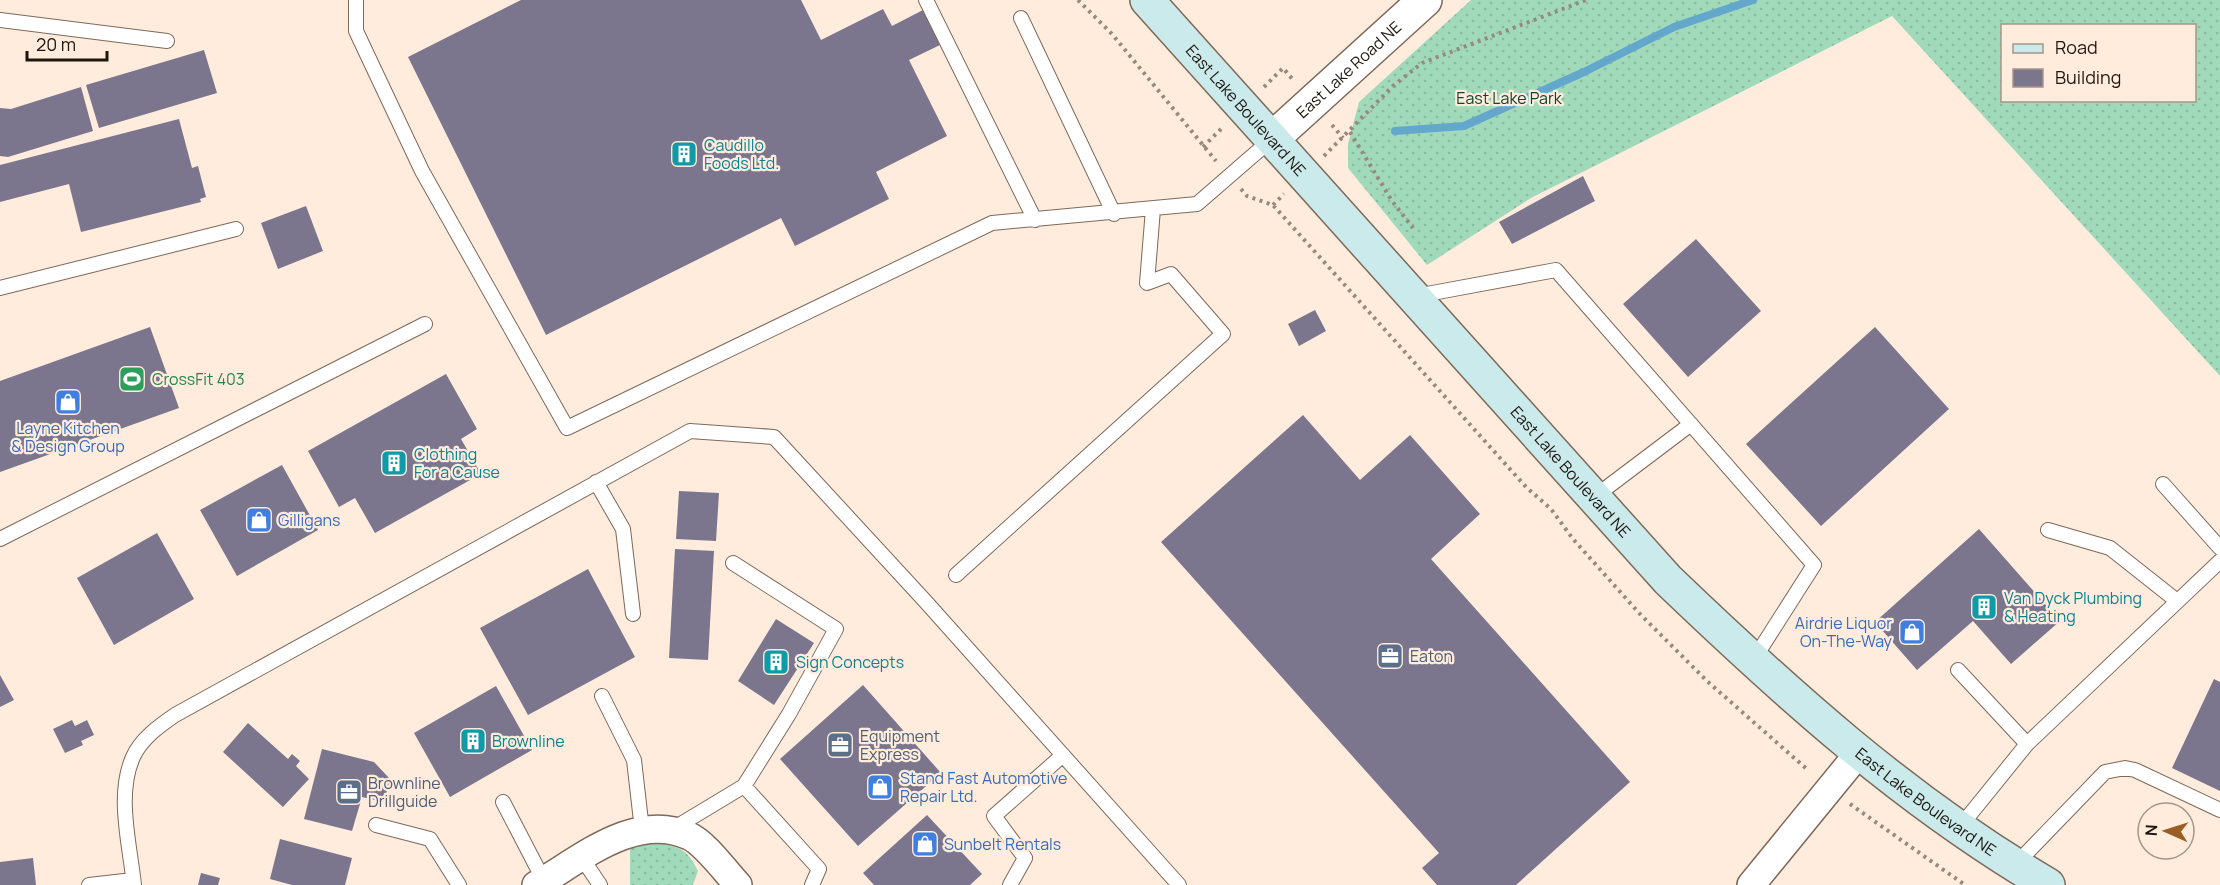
<svg xmlns="http://www.w3.org/2000/svg" width="2220" height="885" font-family="Manrope,sans-serif">
<defs>
<pattern id="grass-dots" width="8" height="8" patternUnits="userSpaceOnUse" patternTransform="scale(1.5)"><rect width="8" height="8" fill="#a1dabb"/><path d="M2 2h.1M6 6h.1" fill="none" stroke="#8abaa0" stroke-width="1.8" stroke-linecap="round"/></pattern>
</defs>
<rect width="100%" height="100%" fill="#ffecdd"/>
<path fill="url(#grass-dots)" fill-rule="evenodd" d="M1471,0H2220V376L1892,16L1531,198L1427,265L1348,168V144L1359,102ZM2002,26H2194V100H2002Z
M651,842C675,845 687,847 698,871L693,885H630V848Z"/>
<g fill="none" stroke-linecap="round" stroke-linejoin="round">
<path stroke="#64a7cc" stroke-width="8" d="M1395,131L1464,126L1584,72L1674,27L1753,0"/>
</g>
<path fill="#7b768d" d="M521,0H801L821,40L883,9L892,26L923,10L940,45L909,60L947,136L876,172L889,199L795,246L781,218L546,335L408,57Z
M204,50L217,93L99,128L86,85Z
M81,87L93,131L8,157L0,156V108L11,109Z
M179,119L192,168L198,166L206,197L200,199L201,202L81,232L69,184L0,202V165Z
M1583,176L1595,201L1512,244L1499,222Z
M306,206L323,251L278,269L261,223Z
M1696,239L1761,311L1688,377L1623,304Z
M1315,310L1326,331L1299,346L1288,324Z
M150,327L179,408L0,472V381Z
M1875,327L1949,409L1821,526L1746,444Z
M446,374L477,429L461,439L481,474L375,533L355,498L339,507L308,451Z
M1303,415L1360,480L1410,435L1480,514L1431,559L1630,782L1516,885H1437L1422,868L1439,853L1161,542Z
M282,465L318,530L237,576L200,510Z
M679,491L719,493L716,541L676,539Z
M1979,529L2060,621L2011,664L1973,621L1917,670L1875,622Z
M157,533L194,599L114,645L77,578Z
M675,549L714,551L708,660L669,658Z
M588,569L635,657L528,715L480,628Z
M776,619L814,643L774,705L738,681Z
M0,675L14,700L0,707Z
M2214,679L2220,682V791L2172,768Z
M863,685L941,773L858,846L780,759Z
M496,686L532,750L450,797L414,733Z
M72,720L75,726L87,720L94,735L81,741L83,745L65,753L53,729Z
M248,723L288,759L292,754L300,761L296,766L309,779L283,807L223,752Z
M322,749L374,762L390,779L384,802L362,797L352,831L304,819Z
M927,815L982,874L970,885H874L863,873Z
M280,839L352,858L345,885H292L270,879Z
M33,858L36,885H0V862Z
M201,873L220,878L218,885H198Z"/>
<g fill="none" stroke-linecap="round" stroke-linejoin="round">
<defs>
<path id="service" d="M356,0V31L422,171L567,428L992,223L1197,204L1273,138
M926,0L1035,220
M1021,18L1114,214
M0,20L167,41
M0,288L236,229
M1416,296L1556,270L1814,565L1754,659
M596,482L623,529L633,614
M2163,484L2220,548
M1593,498L1691,424
M2048,530L2110,548L2177,601
M0,539L425,324
M733,563L836,629L789,714L744,786
M956,575L1223,334L1171,274L1147,283L1153,209
M1958,670L2027,744L1959,828
M602,696L634,760L642,830
M2027,744L2220,561
M503,802L544,881
M376,825L430,839L459,885
M671,830L744,786L819,869L812,885
M582,858L600,885
M2015,865L2105,772L2125,768L2135,770L2220,810
M89,885L133,880
M134,885C130,845 116,795 133,757C141,739 159,726 175,715L690,431L774,437L926,602L1179,885
M1010,885L1025,858L994,816L1063,755"/>
<path id="minor" d="M536,885C580,860 635,811 689,836C705,843 725,871 738,885
M1751,885L1858,754"/>
<g id="tertiary">
<path id="s1" d="M1273,138L1425,0"/>
</g>
<g id="secondary">
<path id="s2" d="M1147,0L1668,580C1787,694 1905,801 2048,885"/>
</g>
</defs>
<use href="#service" stroke="#7e6959" stroke-width="16"/>
<use href="#minor" stroke="#7e6959" stroke-width="30"/>
<use href="#tertiary" stroke="#7e6959" stroke-width="36"/>
<use href="#secondary" stroke="#7e6959" stroke-width="36"/>
<path stroke="#97897d" stroke-width="4" stroke-dasharray="3 4.5" stroke-linecap="butt" d="M1078,0L1112,34L1216,161
M1264,87L1283,68L1294,81
M1332,125L1343,138
M1350,132L1392,201L1413,228
M1203,147L1222,128
M1324,156L1393,86L1422,63L1586,0
M1241,189L1247,196L1273,205L1526,487L1551,509L1573,539L1639,613L1707,681L1809,771
M1273,205L1284,194
M1850,804L1965,885"/>
<use href="#service" stroke="#fff" stroke-width="14"/>
<use href="#minor" stroke="#fff" stroke-width="27"/>
<use href="#tertiary" stroke="#fff" stroke-width="33"/>
<use href="#secondary" stroke="#cbeaec" stroke-width="33"/>
</g>
<defs>
<symbol id="building-square" viewBox="-11 -11 22 22"><rect x="-9" y="-9" width="18" height="18" rx="4" fill="#0f9aa8" stroke="#ffecdd"/><path d="M-4-6H4V6H1V3H-1V6H-4ZM-2.5-4.3h1.7v1.8h-1.7ZM.8-4.3h1.7v1.8H.8ZM-2.5-1h1.7V.8h-1.7ZM.8-1h1.7V.8H.8Z" fill="#fff"/></symbol>
<symbol id="stadium-square" viewBox="-11 -11 22 22"><rect x="-9" y="-9" width="18" height="18" rx="4" fill="#2e9e5b" stroke="#ffecdd"/><path d="M0-5a6.5 5 0 1 0 0 10a6.5 5 0 1 0 0-10ZM-3.5-1.8h7v3.6h-7Z" fill="#fff"/></symbol>
<symbol id="shop-square" viewBox="-11 -11 22 22"><rect x="-9" y="-9" width="18" height="18" rx="4" fill="#3f7fe0" stroke="#ffecdd"/><path d="M-5-2.5h2.3a2.7 3.5 0 0 1 5.4 0H5L5.5 6h-11ZM-1.5-2.5h3a1.5 2.3 0 0 0-3 0Z" fill="#fff"/></symbol>
<symbol id="office-square" viewBox="-11 -11 22 22"><rect x="-9" y="-9" width="18" height="18" rx="4" fill="#5c6f8a" stroke="#ffecdd"/><path d="M-6-3h4V-5.5h4V-3h4V5H-6ZM-1-4.5V-3h2v-1.5ZM-6 0V1H6V0Z" fill="#fff"/></symbol>
</defs>
<g fill-rule="evenodd">
<use href="#building-square" x="669" y="139" width="30" height="30"/>
<use href="#stadium-square" x="117" y="364" width="30" height="30"/>
<use href="#shop-square" x="53" y="387" width="30" height="30"/>
<use href="#building-square" x="379" y="448" width="30" height="30"/>
<use href="#shop-square" x="244" y="505" width="30" height="30"/>
<use href="#building-square" x="1969" y="592" width="30" height="30"/>
<use href="#shop-square" x="1897" y="617" width="30" height="30"/>
<use href="#office-square" x="1375" y="641" width="30" height="30"/>
<use href="#building-square" x="761" y="647" width="30" height="30"/>
<use href="#building-square" x="458" y="726" width="30" height="30"/>
<use href="#office-square" x="825" y="730" width="30" height="30"/>
<use href="#shop-square" x="865" y="772" width="30" height="30"/>
<use href="#office-square" x="334" y="777" width="30" height="30"/>
<use href="#shop-square" x="910" y="829" width="30" height="30"/>
</g>
<g text-anchor="middle" dominant-baseline="central" stroke-width="4.5" stroke-linejoin="round" paint-order="stroke">
<g font-size="16" fill="#1e160f" stroke="#ffecdd">
<text stroke="none"><textPath href="#s1" startOffset="102">East Lake Road NE</textPath></text>
<text stroke="none"><textPath href="#s2" startOffset="148">East Lake Boulevard NE</textPath></text>
<text stroke="none"><textPath href="#s2" startOffset="634">East Lake Boulevard NE</textPath></text>
<text stroke="none"><textPath href="#s2" startOffset="1120">East Lake Boulevard NE</textPath></text>
</g>
<g font-size="16" fill="#0d452e" stroke="#ffecdd">
<text x="1509" y="98">East Lake Park</text>
</g>
<g font-size="16" fill="#0d838f" stroke="#ffecdd" text-anchor="start">
<text x="704" y="145">Caudillo<tspan x="704" dy="18">Foods Ltd.</tspan></text>
<text x="414" y="454">Clothing<tspan x="414" dy="18">For a Cause</tspan></text>
<text x="2004" y="598">Van Dyck Plumbing<tspan x="2004" dy="18">&amp; Heating</tspan></text>
<text x="796" y="662">Sign Concepts</text>
<text x="492" y="741">Brownline</text>
</g>
<g font-size="16" fill="#27864d" stroke="#ffecdd" text-anchor="start">
<text x="152" y="379">CrossFit 403</text>
</g>
<g font-size="16" fill="#366cbe" stroke="#ffecdd" text-anchor="start">
<text x="68" y="428" text-anchor="middle">Layne Kitchen<tspan x="68" dy="18">&amp; Design Group</tspan></text>
<text x="278" y="520">Gilligans</text>
<text x="1892" y="623" text-anchor="end">Airdrie Liquor<tspan x="1892" dy="18">On-The-Way</tspan></text>
<text x="900" y="778">Stand Fast Automotive<tspan x="900" dy="18">Repair Ltd.</tspan></text>
<text x="944" y="844">Sunbelt Rentals</text>
</g>
<g font-size="16" fill="#4e5e75" stroke="#ffecdd" text-anchor="start">
<text x="1410" y="656">Eaton</text>
<text x="860" y="736">Equipment<tspan x="860" dy="18">Express</tspan></text>
<text x="368" y="783">Brownline<tspan x="368" dy="18">Drillguide</tspan></text>
</g>
</g>
<rect x="2001" y="24" width="195" height="78" fill="#ffecdd" stroke="#a5968b" stroke-width="1.5"/>
<rect x="2013" y="44" width="30" height="9" fill="#cbeaec" stroke="#a5968b" stroke-width="1.5"/>
<text x="2055" y="54" font-size="18" fill="#1e160f">Road</text>
<rect x="2013" y="69" width="30" height="18" fill="#7b768d" stroke="#a5968b" stroke-width="1.5"/>
<text x="2055" y="84" font-size="18" fill="#1e160f">Building</text>
<g transform="translate(2166 831) rotate(273)"><circle r="28" fill="#ffecdd" stroke="#a5968b" stroke-width="1.5"/>
<path d="M0-4.5L10 22L0 15L-10 22Z" fill="#9c5d25"/>
<text y="-9" font-size="16" font-weight="bold" text-anchor="middle" fill="#1e160f">N</text>
</g>
<path d="M27 51v9h80v-9" fill="none" stroke="#1e160f" stroke-width="3"/>
<text x="36" y="51" font-size="18" fill="#1e160f" stroke="#ffecdd" stroke-width="4.5" paint-order="stroke">20 m</text>
</svg>
